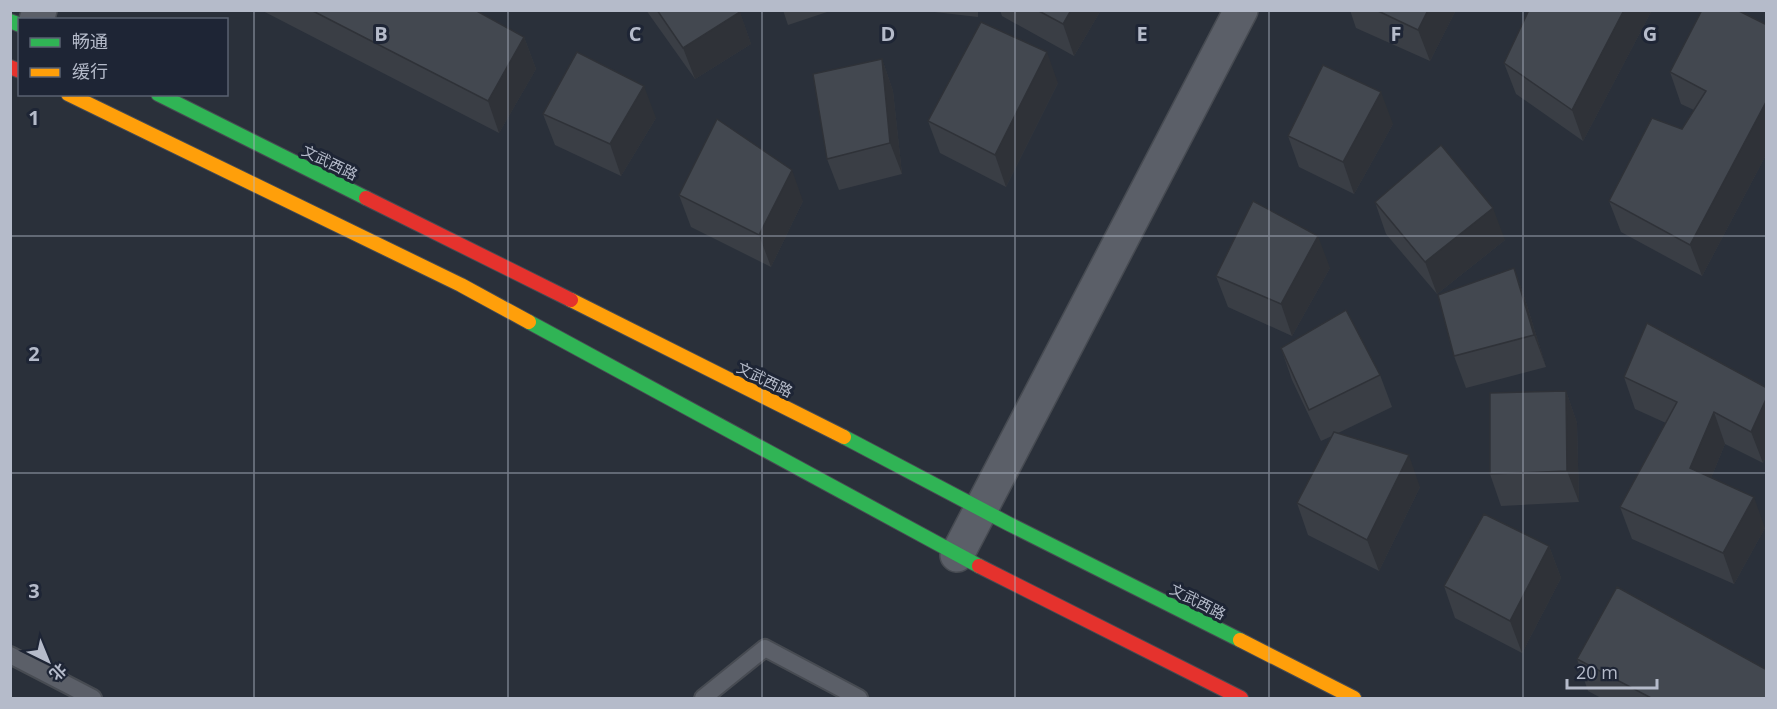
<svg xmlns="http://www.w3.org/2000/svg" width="1777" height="709" font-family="'Open Sans','Noto Sans SC',sans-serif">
<rect width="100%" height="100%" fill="#2a303a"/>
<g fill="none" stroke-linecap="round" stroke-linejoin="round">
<defs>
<path id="lane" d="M10,655L93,698
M703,698L765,648L859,698"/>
<path id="street" d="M36,20L40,10
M957,555L1241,10"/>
<path id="fast" d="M10,21L20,25
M158,94L366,198
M529,322L979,566
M844,437L1009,524L1240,640"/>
<path id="slow" d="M68,94L461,285L529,322
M571,300L844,437
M1240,640L1354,698"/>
<path id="jam" d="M10,67L20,71
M366,198L571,300
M979,566L1241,698"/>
</defs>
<use href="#lane" stroke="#474b52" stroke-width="20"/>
<use href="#street" stroke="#474b52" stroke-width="36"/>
<use href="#fast" stroke="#474b52" stroke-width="16"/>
<use href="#slow" stroke="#474b52" stroke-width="16"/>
<use href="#jam" stroke="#474b52" stroke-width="16"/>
<use href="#lane" stroke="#5b5f68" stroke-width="16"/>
<use href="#street" stroke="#5b5f68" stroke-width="33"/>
<use href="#fast" stroke="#30b455" stroke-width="14"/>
<use href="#slow" stroke="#ff9f0a" stroke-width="14"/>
<use href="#jam" stroke="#e5322d" stroke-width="14"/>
</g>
<path fill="#3a3e45" d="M261,10H475L524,37L536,69L499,133Z
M646,10H739L751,44L695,79Z
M783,10H833L788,25Z
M917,10H978V17Z
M1000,10H1101L1074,56L1002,16Z
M1350,10H1456L1430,61L1356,28Z
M1652,10L1583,141L1516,94L1504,63Z
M1767,25V153L1702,276L1621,232L1609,201L1682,129L1694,110L1681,104L1670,72Z
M882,59L893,91L902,174L839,190L827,159Z
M1058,83L1006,187L940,153L928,121Z
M543,114L656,118L621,176L555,145Z
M1393,124L1354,194L1299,167L1288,136Z
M679,195L803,201L771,267L691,227Z
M1375,202L1505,240L1437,294L1386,234Z
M1330,268L1292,336L1228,307L1216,276Z
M1514,268L1525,299L1546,367L1466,388L1454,356Z
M1281,348L1380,375L1392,407L1338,433L1420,487L1379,571L1308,535L1297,503L1332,436L1321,441L1292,380Z
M1624,377L1767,388V455L1763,463L1725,444L1711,478L1765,528L1734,584L1632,539L1620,507L1666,423L1635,409Z
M1566,391L1577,423L1579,502L1501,506L1490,474Z
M1549,546L1561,578L1522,653L1455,618L1444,586Z
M1577,659L1767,699H1603L1588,691Z"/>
<path fill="#2f3238" d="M1071,10H1101L1074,56L1063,24Z
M1428,10H1456L1430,61L1418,30Z
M1624,10H1652L1583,141L1572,110Z
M740,12L751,44L695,79L683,48Z
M524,37L536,69L499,133L488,101Z
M1047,52L1058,83L1006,187L995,155Z
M882,59L893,91L902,174L890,143Z
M644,86L656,118L621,176L610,144Z
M1381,92L1393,124L1354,194L1343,162Z
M1767,100V153L1702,276L1690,245Z
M792,170L803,201L771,267L759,235Z
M1493,208L1505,240L1437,294L1425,262Z
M1318,236L1330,268L1292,336L1281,304Z
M1514,268L1525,299L1546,367L1534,335Z
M1566,391L1577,423L1579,502L1567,471Z
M1767,397V455L1763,463L1751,432Z
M1714,412L1725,444L1702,500L1690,468Z
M1409,455L1420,487L1379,571L1367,540Z
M1754,497L1765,528L1734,584L1723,553Z
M1549,546L1561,578L1522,653L1510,621Z"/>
<path fill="#434850" stroke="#2f3238" stroke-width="1.5" d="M311,10H475L524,37L488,101Z
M657,10H739L740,12L683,48Z
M1037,10H1071L1063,24Z
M1376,10H1428L1418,30Z
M1529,10H1624L1572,110L1504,63Z
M1702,10H1737L1767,25V100L1690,245L1609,201L1652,118L1682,129L1706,91L1670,72Z
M981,22L1047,52L995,155L928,121Z
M577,52L644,86L610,144L543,114Z
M882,59L890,143L827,159L813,74Z
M1323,65L1381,92L1343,162L1288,136Z
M717,119L792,170L759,235L679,195Z
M1441,145L1493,208L1425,262L1375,202Z
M1253,201L1318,236L1281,304L1216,276Z
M1514,268L1534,335L1454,356L1438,295Z
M1346,310L1380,375L1309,410L1281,348Z
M1647,323L1767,388V397L1751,432L1714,412L1690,468L1754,497L1723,553L1620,507L1677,402L1624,377Z
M1566,391L1567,471L1490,474V393Z
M1334,432L1409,455L1367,540L1297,503Z
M1484,514L1549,546L1510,621L1444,586Z
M1617,587L1767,670V699H1653L1577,659Z"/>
<path fill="none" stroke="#b5bbca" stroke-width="1.5" stroke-opacity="0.55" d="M254,10V698M508,10V698M762,10V698M1015,10V698M1269,10V698M1523,10V698M10,236H1766M10,473H1766"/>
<g text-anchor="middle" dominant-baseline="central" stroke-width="6" stroke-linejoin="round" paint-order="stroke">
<g font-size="15" fill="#b5bbca" stroke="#1e2535">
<text transform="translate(330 162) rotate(26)">文武西路</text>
<text transform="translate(765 379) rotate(26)">文武西路</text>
<text transform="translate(1198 601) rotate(27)">文武西路</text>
</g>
</g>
<g font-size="20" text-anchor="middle" font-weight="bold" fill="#b5bbca" stroke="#1e2535" stroke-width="6" stroke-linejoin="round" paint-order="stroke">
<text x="381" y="41">B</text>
<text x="635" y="41">C</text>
<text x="888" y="41">D</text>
<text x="1142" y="41">E</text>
<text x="1396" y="41">F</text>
<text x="1650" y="41">G</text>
<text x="34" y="125">1</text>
<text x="34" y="361">2</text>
<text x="34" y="598">3</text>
</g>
<rect width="1777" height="709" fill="none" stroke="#b5bbca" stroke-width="24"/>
<rect x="18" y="18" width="210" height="78" fill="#1e2535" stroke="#5a6171" stroke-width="1.5"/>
<rect x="30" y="38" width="30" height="9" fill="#30b455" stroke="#5a6171" stroke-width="1.5"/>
<text x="72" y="48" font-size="18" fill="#b5bbca">畅通</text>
<rect x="30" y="68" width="30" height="9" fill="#ff9f0a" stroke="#5a6171" stroke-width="1.5"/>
<text x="72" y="78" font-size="18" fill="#b5bbca">缓行</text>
<g transform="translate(48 661) rotate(137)" stroke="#1e2535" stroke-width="4.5" paint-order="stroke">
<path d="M0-4.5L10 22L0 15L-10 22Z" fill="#b5bbca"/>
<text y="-9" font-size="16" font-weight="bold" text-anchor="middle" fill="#b5bbca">北</text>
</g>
<path d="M1567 679v9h90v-9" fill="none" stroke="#b5bbca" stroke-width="3"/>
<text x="1576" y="679" font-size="18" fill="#b5bbca" stroke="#1e2535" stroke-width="4.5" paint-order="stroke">20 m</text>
</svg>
